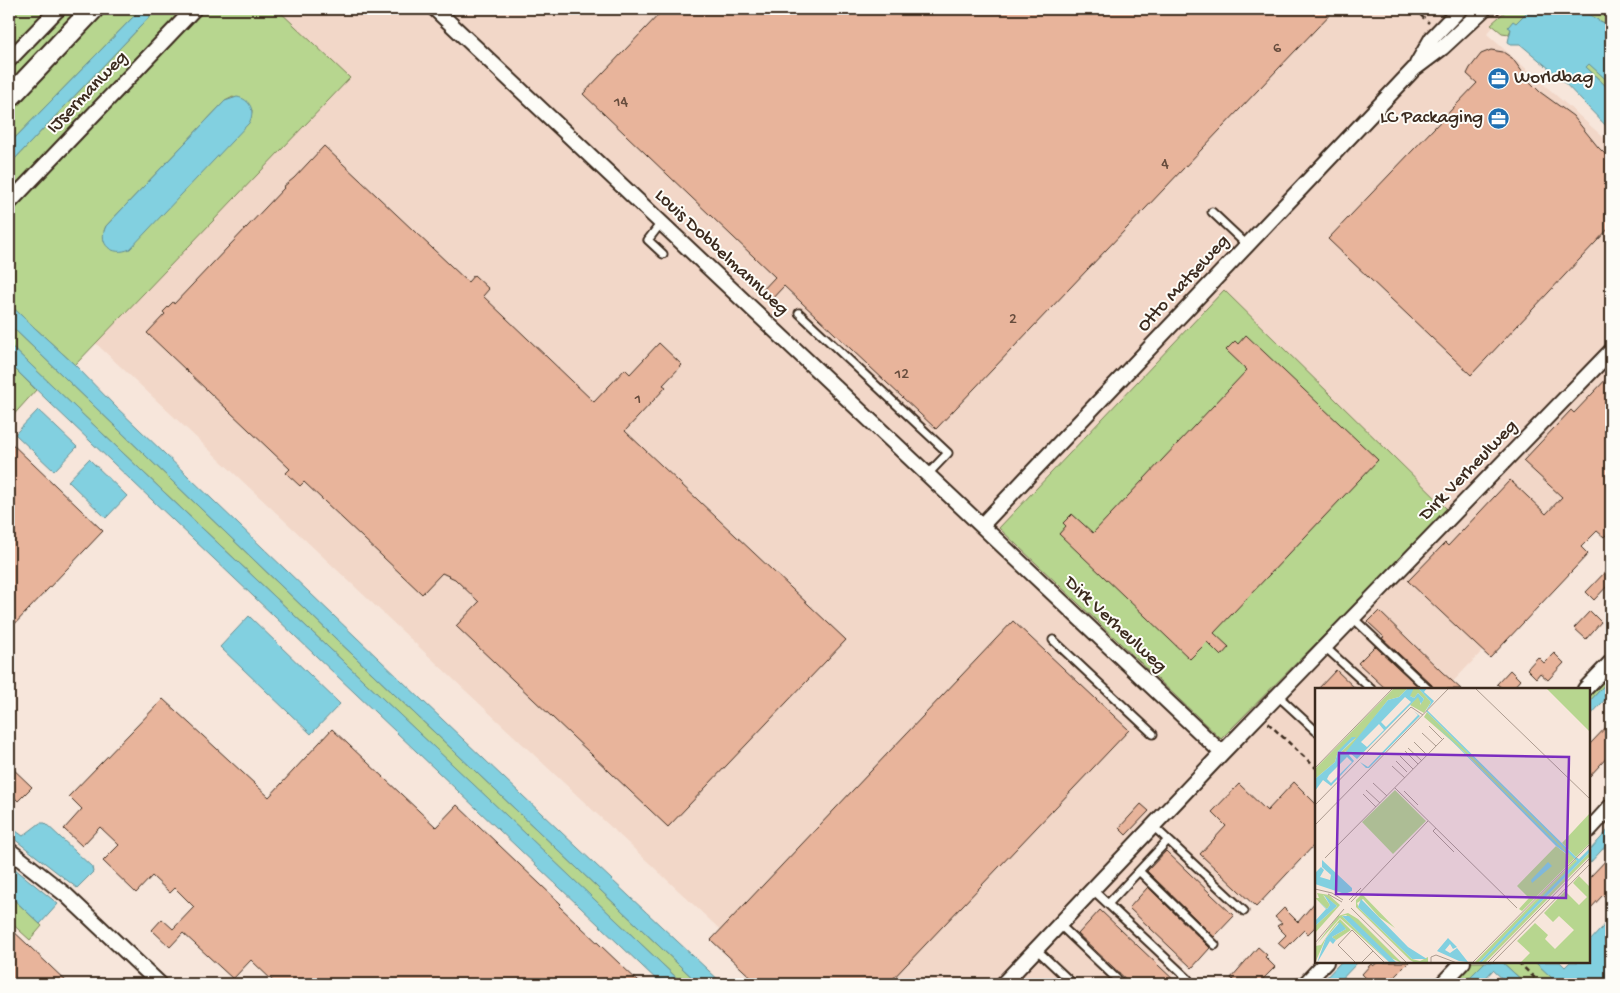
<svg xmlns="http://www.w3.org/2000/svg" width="1620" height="993" font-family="'Gochi Hand',sans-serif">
<rect width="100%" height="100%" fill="#f7e6db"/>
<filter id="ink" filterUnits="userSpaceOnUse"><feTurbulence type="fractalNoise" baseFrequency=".02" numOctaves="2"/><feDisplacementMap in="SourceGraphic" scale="10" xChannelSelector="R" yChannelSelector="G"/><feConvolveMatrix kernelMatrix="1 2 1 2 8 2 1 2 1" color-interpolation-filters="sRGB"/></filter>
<g filter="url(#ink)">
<path fill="#f2d7c8" d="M218,9H1508L1487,34L1611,144V516L1446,689H1316V825L1165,984H778L39,290L9,226Z"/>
<path fill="#b7d68f" stroke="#798056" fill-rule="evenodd" d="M9,9H48L11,47L9,45Z
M66,9H88L9,92V68Z
M108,9H141L9,144V114Z
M157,9H186L9,196V165Z
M201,9H277L350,78L75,365L9,304V211ZM233,97L252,110L251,119L104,231L106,226L225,101Z
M1508,9H1530L1516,24L1509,27L1511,29L1509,34L1502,33L1491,24Z
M1580,9H1603L1611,13V26L1598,20Z
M1589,63L1611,84V91L1586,67Z
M1224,290L1448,510L1221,739L999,528Z
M9,324L332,635L699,984H683C472,782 258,582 46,380L9,344Z
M9,363L36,390L9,420Z
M1611,669V678L1589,702V692Z
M9,895L42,926L30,940L9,921Z
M1470,962H1485L1463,984H1449Z
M1502,962H1535L1553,978L1547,984H1526Z"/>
<path fill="#82d0e0" stroke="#668e92" d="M141,9H157L9,165V144Z
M1530,9H1580L1598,20L1611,26V84L1589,64L1586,67L1611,91V131L1557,75L1520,44H1511L1508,42L1511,29L1508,27L1513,21L1516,23Z
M237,97C250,99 256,111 249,123L130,249C112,257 97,244 106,226L225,101Z
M9,304L75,365L114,405C316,599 518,793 723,984H699L332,635L9,324Z
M9,344C232,559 460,769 683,984H661L50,403L9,363Z
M38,410L77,447L54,471L15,434Z
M89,459L127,496L106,518L68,481Z
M249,616L340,704L311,734L220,647Z
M1611,678V693L1589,717V702Z
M40,823H45L92,867L93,872L77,888L9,835V826L23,836Z
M1611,827V840L1589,864V851Z
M9,864L58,904L40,924L9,895Z
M1611,918V984H1547L1552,978L1535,962H1560L1565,967L1570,962H1589V942Z
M1341,962H1358L1337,984H1320Z
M1485,962H1502L1526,984H1508L1493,970L1480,984H1463Z"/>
<path fill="#e8b49b" stroke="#3b2a1e" d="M664,9H1335L936,429L784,286L769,302L760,293L775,277L583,94Z
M1491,50L1503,52L1512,58L1529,81L1540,92L1573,116L1598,147L1611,160V226L1471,375L1328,239L1477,83L1467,74L1470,68L1481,54Z
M324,146L468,282L474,275L489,289L483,296L594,402L625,369L630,374L659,343L682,365L663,385L666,387L625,431L846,640L668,827L456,626L479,602L455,579L442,573L422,594L304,482L300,486L286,473L290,469L147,333L165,314L163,312L173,302L174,304L284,188L283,187L294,178Z
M1246,335L1378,460L1214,633L1229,647L1221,656L1207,642L1190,659L1059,534L1066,526L1063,523L1072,514L1093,533L1247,370L1226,350L1235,341L1238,344Z
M1611,374V530L1604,537L1597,531L1581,547L1588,554L1490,658L1408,581L1445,543L1448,546L1510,480L1546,514L1562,497L1523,461L1571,410L1574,413Z
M9,441L103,531L9,630Z
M1611,566V582L1594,600L1586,592Z
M1379,611L1442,672L1461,689H1433L1432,685L1382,638L1384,637L1368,622Z
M1590,611L1601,622L1586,639L1574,628Z
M1013,621L1129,730L888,984H758L711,940Z
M1375,646L1421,689H1386L1358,663Z
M1554,653L1564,663L1548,680L1540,673L1536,678L1527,669L1538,657L1544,663Z
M1336,670L1356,689H1318Z
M1510,670L1520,680L1512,689H1503L1497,684Z
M163,699L269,797L332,729L436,827L457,805L561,904L559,906L641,984H276L251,960L233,979L183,933L170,947L152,930L162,919L173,929L194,907L175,888L170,893L152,876L136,893L103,861L119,845L100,827L82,846L64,829L82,809L69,796Z
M1611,722V753L1589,777V745Z
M9,765L32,787L18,801L9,792Z
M1294,782L1316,804V843L1256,907L1200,854L1226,826L1212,812L1239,784L1267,811Z
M1141,804L1149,811L1126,835L1119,828Z
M1166,851L1234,916L1214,937L1147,871Z
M1611,855V892L1606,898L1603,895L1589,910V878Z
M1148,887L1210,948L1192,968L1129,908Z
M1316,901V926L1308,934L1304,930L1285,949L1278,943L1286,935L1277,926L1282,923L1275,917L1284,908L1298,922Z
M1100,910L1178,984H1131L1078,934Z
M9,927L69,984H9Z
M1258,947L1267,955L1265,957L1275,967L1258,984H1237L1231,978Z
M1378,962H1409L1387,984H1360L1366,978L1362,974L1371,964L1373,966Z"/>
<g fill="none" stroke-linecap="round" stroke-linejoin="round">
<defs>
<path id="service" d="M1212,212L1247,245
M661,223L648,240L663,254
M799,313L948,453L928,474
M1353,618L1428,689
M1053,640L1153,734
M1325,647L1371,689
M1278,696L1316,731
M1153,826L1244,911
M1139,871L1215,945
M1093,890L1188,979
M1108,904L1168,840
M1060,925L1122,984
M1036,949L1073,984"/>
<path id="minor" d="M435,9L1222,753
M9,60L58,9
M1417,64L1432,38L1460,9
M9,203L194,9
M982,525L1414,69L1442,48L1484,9
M1585,689L1611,662
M1589,830L1611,806
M9,850L66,895L160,984
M1003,984L1222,753L1611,351
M1305,984L1326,962
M1442,984L1463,962"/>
<path id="secondary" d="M9,98L93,9"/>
</defs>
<use href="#service" stroke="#3b2a1e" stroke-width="11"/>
<use href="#minor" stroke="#3b2a1e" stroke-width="18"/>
<use href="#secondary" stroke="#3b2a1e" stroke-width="24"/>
<path stroke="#3b2a1e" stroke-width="2.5" stroke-dasharray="5 4" stroke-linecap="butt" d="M1414,9L1429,23
M1610,9L1611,10
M1497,14L1503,9
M1268,723L1316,768
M1518,962L1541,984"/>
<use href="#service" stroke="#fdfcf7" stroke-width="7"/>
<use href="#minor" stroke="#fdfcf7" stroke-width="14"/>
<use href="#secondary" stroke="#fdfcf7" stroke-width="20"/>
</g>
</g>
<defs>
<symbol id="office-disc" viewBox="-11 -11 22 22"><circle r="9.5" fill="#1f6fb2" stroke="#fdfcf7"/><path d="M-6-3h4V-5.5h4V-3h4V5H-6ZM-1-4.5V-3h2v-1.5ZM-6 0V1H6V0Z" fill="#fff"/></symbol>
</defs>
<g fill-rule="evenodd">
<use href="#office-disc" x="1486" y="66" width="25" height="25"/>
<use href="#office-disc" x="1486" y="106" width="25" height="25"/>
</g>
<g text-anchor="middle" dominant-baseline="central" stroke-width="4" stroke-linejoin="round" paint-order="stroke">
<g font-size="16" fill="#664c3d">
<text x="1277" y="49">6</text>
<text x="621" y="103">14</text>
<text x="1165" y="165">4</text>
<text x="1013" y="320">2</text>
<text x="902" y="375">12</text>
<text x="638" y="400">1</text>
</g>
<g font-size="19" fill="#3b2a1e" stroke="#fdfcf7" text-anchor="start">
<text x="1514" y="78">Worldbag</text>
<text x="1483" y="118" text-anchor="end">LC Packaging</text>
</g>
<g font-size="19" fill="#3b2a1e" stroke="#fdfcf7">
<text transform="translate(88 93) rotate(-46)">IJsermanweg</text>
<text transform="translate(721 253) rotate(43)">Louis Dobbelmannweg</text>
<text transform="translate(1184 284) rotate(-47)">Otto Matseweg</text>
<text transform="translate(1469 471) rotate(-46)">Dirk Verheulweg</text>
<text transform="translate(1115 625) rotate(43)">Dirk Verheulweg</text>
</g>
</g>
<g transform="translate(1315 688)">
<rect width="275" height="275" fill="#f7e6db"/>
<path d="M79,0H93L84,9L73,12L33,63L25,65L41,50L23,63L20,74L0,91V81ZM103,0L116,14L109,25L95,17L103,8L106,10L105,17L109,11L103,5L99,10L95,8V2ZM231,0H275V44ZM112,24L260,170L207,223L204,221L214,210L202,198L241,158L254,168L148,63L109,29ZM80,102L111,133L78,166L47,134ZM275,125V155L261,169L247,155ZM275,164V168L170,275H166ZM261,171L262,174L164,274L159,275ZM264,188L275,199V275H205L215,265L202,253L220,235L233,247L230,251L240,261L259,242L244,228L238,234L229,225L250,203L264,217L272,209L258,195ZM49,204L47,206L80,240L64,229L48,211L42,215L44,220L97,271L105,273L113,269V274L100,275L95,272L41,219V212ZM2,205L14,207L25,217L0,245V238L22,218L8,207L15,217L12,221L0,210H4ZM33,225L43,231L87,275L76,270L31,227L27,228L75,275L25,230L1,257L23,228ZM25,231L36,242L21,252L17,249L31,241L23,235L11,250L0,275V258L6,257L16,242Z" fill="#b7d68f"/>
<path d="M93,0H99L95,8L99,10L103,5L109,11L106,16L103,9L42,71L35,65L34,67L39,73L16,98L8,92L0,103V91L20,74L23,63L37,49H41L25,65H30L73,12L84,9ZM90,9L96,14L71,39L66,34ZM64,36L69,42L52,59L46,54ZM32,69L37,74L16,95L12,91L14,87ZM103,0H112L109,4L119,13L112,22L261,169L264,171L275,160V164L166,275H163L262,173L111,23L116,14ZM99,23L105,28L54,80H51L45,74L53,79L103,27ZM111,27L148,63L255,168L241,158ZM7,172L37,200V203L30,206L0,196V185L6,179L9,182L5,189L15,192L16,187L7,179ZM233,174L237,178L217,195L216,192ZM9,207L22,218L0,238V233L11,221L3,213L12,221L15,217ZM46,211L93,259L112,271H97L43,219ZM27,228H34L82,275H75ZM25,234L31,241L17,249L21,252L18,256L15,253L2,275L11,250ZM133,250L142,259L138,261L135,256L130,262L135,265L142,260L153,274L144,273L122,263Z" fill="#82d0e0" fill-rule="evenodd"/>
<path fill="none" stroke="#ac9b8f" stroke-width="1" d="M160,0L275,111M114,38L127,51M107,45L121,58M99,54L112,67M93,60L107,73M90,63L103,76M85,68L98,81M81,73L92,84M77,78L90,90M0,80L78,0M58,95L72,108M80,100L202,220M51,102L65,115M89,103L103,117M48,106L61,119M0,117L96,19L108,27M0,137L134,0M121,140L118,143L139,164M10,170L129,50M0,201L17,205L28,212M13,206L27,214M34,212L46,200M36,214L113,133M36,220L92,275M0,255L29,221M41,275L23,257L37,242L70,275M46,275L58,263M116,275V269L121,267L142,275M157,275L275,156M172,275L275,170M177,275L275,176"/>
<path fill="#7b2cbf" fill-opacity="0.15" stroke="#7b2cbf" stroke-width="2.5" d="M24,65L254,69L251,210L21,206Z"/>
<rect width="275" height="275" fill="none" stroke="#3b2a1e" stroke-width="2.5"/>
</g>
<rect width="1620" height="993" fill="none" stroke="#fdfcf7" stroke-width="30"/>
<rect x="15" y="15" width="1590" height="963" fill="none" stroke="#3b2a1e" stroke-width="2" filter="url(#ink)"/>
</svg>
